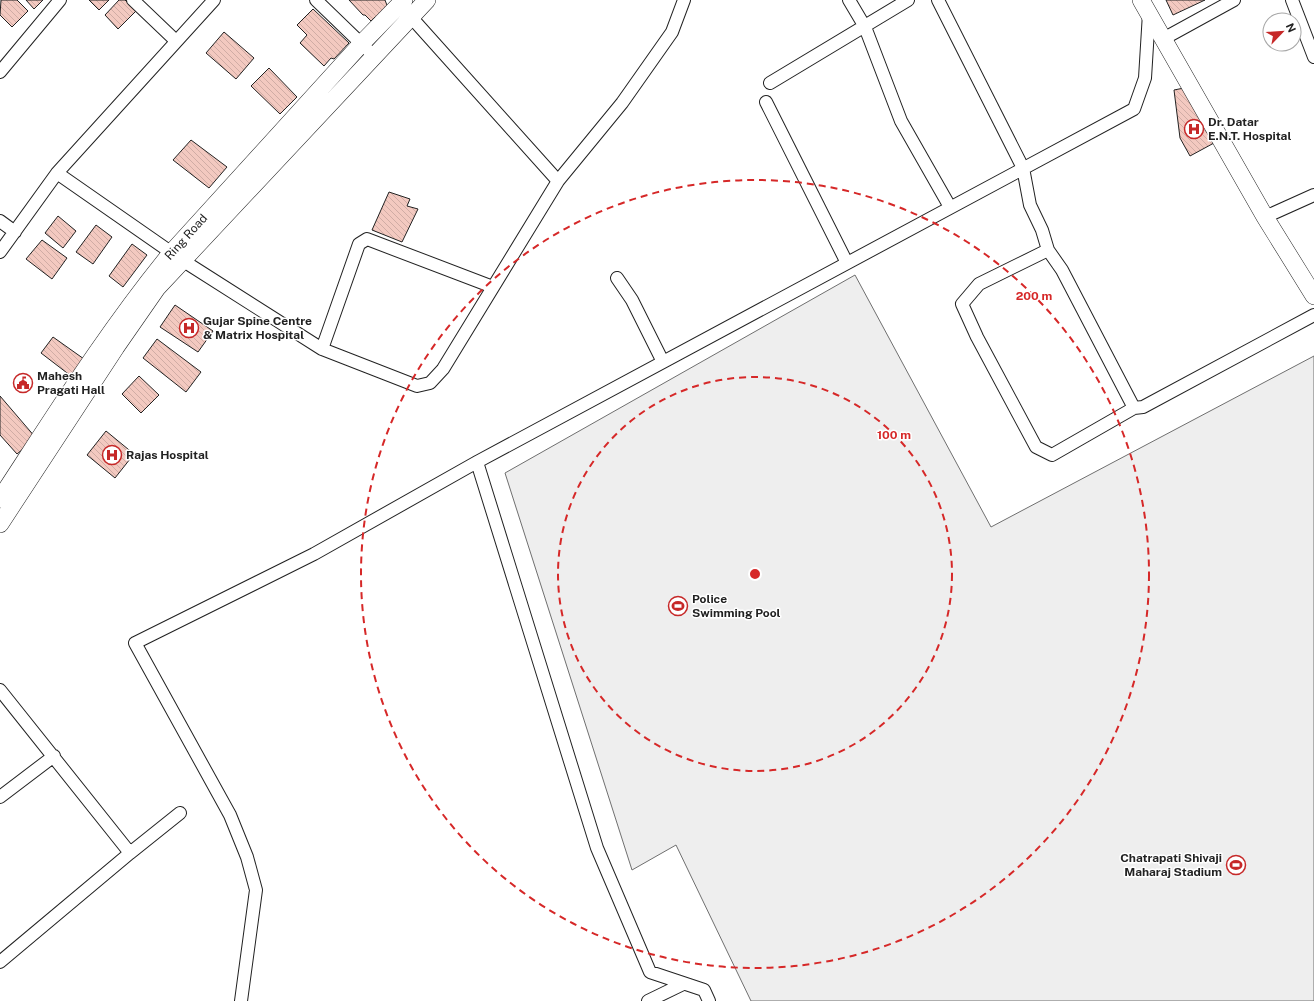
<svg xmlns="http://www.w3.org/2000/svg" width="1314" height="1001" font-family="'Public Sans',sans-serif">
<defs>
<pattern id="building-back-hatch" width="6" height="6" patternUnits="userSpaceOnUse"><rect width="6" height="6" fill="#f3c9c0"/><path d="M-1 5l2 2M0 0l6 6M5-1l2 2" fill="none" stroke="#d0aca5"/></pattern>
</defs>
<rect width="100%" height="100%" fill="#fff"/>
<path fill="#eee" stroke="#6f6f6f" d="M855,275L991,527L1314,356V1001H751L676,845L632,870L505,473Z"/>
<path fill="url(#building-back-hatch)" stroke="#222" d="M1,0H17L28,11L12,27L0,15Z
M26,0H43L34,9Z
M89,0H109L99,10Z
M119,0H125L136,11L118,29L105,15Z
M349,0H385L388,8L378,19L375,17L371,21L365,15H363Z
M1166,0H1205L1173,15Z
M313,9L349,43L334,59L331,58L324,66L300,43L307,35L297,25Z
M224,32L254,58L236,79L206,53Z
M269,68L297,97L280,114L251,86Z
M1184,88L1214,143L1190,156L1180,138L1174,90Z
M191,140L227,167L209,188L173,160Z
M389,192L410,199L407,206L418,209L402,242L372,230Z
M58,216L76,231L63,248L45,233Z
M96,225L112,237L93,264L76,252Z
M42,240L67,258L52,279L26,259Z
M132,244L147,255L123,287L109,276Z
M175,305L213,331L198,352L160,327Z
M53,337L84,359L71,376L41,353Z
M157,339L201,372L186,392L143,358Z
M139,376L159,395L141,413L122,394Z
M0,396L36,438L17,454L0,435Z
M106,431L134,454L115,478L87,455Z"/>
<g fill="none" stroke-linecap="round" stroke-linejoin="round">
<defs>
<path id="street" d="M133,0L176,41
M316,0L374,56
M849,0L865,27L901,121L950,207
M938,0L1023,168L1030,205L1042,230L1048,250L1062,270L1134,408
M1292,0L1314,57
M411,17L558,181
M1163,39L1234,0
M0,72L60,0
M770,83L908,0
M766,102L847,263
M57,173L182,260L322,349L417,386L430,383L443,369L558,181L622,103L672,32L684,0
M1265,217L1314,195
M0,221L15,232
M1048,250L979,284L962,304L977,337L1036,447L1052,455L1134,408L1143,407L1314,315
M0,252L57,173L214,0
M617,278L632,300L663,362
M322,349L359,244L367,239L493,287
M477,462L597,848L650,972L704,990L709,1001
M0,690L130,853L0,962
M0,797L54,756
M130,853L180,813
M241,1001L256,890L247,857L230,815L135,643L314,554L477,462L1134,109L1145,78L1149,13
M648,1001L683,984"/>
<path id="secondary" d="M1141,0L1265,217L1314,296
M0,499C55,415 108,330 172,252L362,43L404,0
M0,524L116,347L157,288L427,0"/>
</defs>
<use href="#street" stroke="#222" stroke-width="14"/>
<use href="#secondary" stroke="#222" stroke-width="18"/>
<use href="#street" stroke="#fff" stroke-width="12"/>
<use href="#secondary" stroke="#fff" stroke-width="17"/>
</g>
<g fill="none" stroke="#d62828" stroke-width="2" stroke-dasharray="7 5">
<circle cx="755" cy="574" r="197"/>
<circle cx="755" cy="574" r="394"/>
</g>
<defs>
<symbol id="hospital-ring" viewBox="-11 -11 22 22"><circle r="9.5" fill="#fff" stroke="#c62828" stroke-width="1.5"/><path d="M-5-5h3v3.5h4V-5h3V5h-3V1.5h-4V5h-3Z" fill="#c62828"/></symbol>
<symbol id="civic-ring" viewBox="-11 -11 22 22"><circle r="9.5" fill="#fff" stroke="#c62828" stroke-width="1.5"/><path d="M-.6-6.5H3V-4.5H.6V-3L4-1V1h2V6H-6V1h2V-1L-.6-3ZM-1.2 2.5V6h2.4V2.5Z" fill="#c62828"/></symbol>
<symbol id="stadium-ring" viewBox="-11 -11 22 22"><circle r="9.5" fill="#fff" stroke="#c62828" stroke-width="1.5"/><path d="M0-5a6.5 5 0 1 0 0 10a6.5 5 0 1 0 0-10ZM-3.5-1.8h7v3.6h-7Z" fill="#c62828"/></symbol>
</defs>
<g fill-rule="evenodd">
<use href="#hospital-ring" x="1183" y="118" width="22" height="22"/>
<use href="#hospital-ring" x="178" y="317" width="22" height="22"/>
<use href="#civic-ring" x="12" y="372" width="22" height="22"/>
<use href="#hospital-ring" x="101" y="444" width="22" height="22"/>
<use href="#stadium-ring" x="667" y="595" width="22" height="22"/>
<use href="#stadium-ring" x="1225" y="854" width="22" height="22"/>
</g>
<g text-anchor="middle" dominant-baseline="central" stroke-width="3" stroke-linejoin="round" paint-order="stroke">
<g font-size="12" font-weight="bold" fill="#222" stroke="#fff" text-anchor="start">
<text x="1208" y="122">Dr. Datar<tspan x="1208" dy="14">E.N.T. Hospital</tspan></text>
<text x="203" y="321">Gujar Spine Centre<tspan x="203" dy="14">&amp; Matrix Hospital</tspan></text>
<text x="37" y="376">Mahesh<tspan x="37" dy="14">Pragati Hall</tspan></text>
<text x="126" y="455">Rajas Hospital</text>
<text x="692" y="599">Police<tspan x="692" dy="14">Swimming Pool</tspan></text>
<text x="1222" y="858" text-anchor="end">Chatrapati Shivaji<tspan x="1222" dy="14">Maharaj Stadium</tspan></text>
</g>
<g font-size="12" fill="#222" stroke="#fff">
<text transform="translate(186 237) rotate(-48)">Ring Road</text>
</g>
</g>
<circle cx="755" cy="574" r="6" fill="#d62828" stroke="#fff" stroke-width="2"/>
<g font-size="12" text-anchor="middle" font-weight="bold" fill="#d62828" stroke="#fff" stroke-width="3" stroke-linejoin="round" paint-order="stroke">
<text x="1034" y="300">200 m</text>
<text x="894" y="439">100 m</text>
</g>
<g transform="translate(1282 32) rotate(65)"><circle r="19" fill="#ffffff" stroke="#a7a7a7"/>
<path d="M0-3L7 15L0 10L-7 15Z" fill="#c62828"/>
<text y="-6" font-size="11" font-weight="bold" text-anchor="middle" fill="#222222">N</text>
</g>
</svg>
